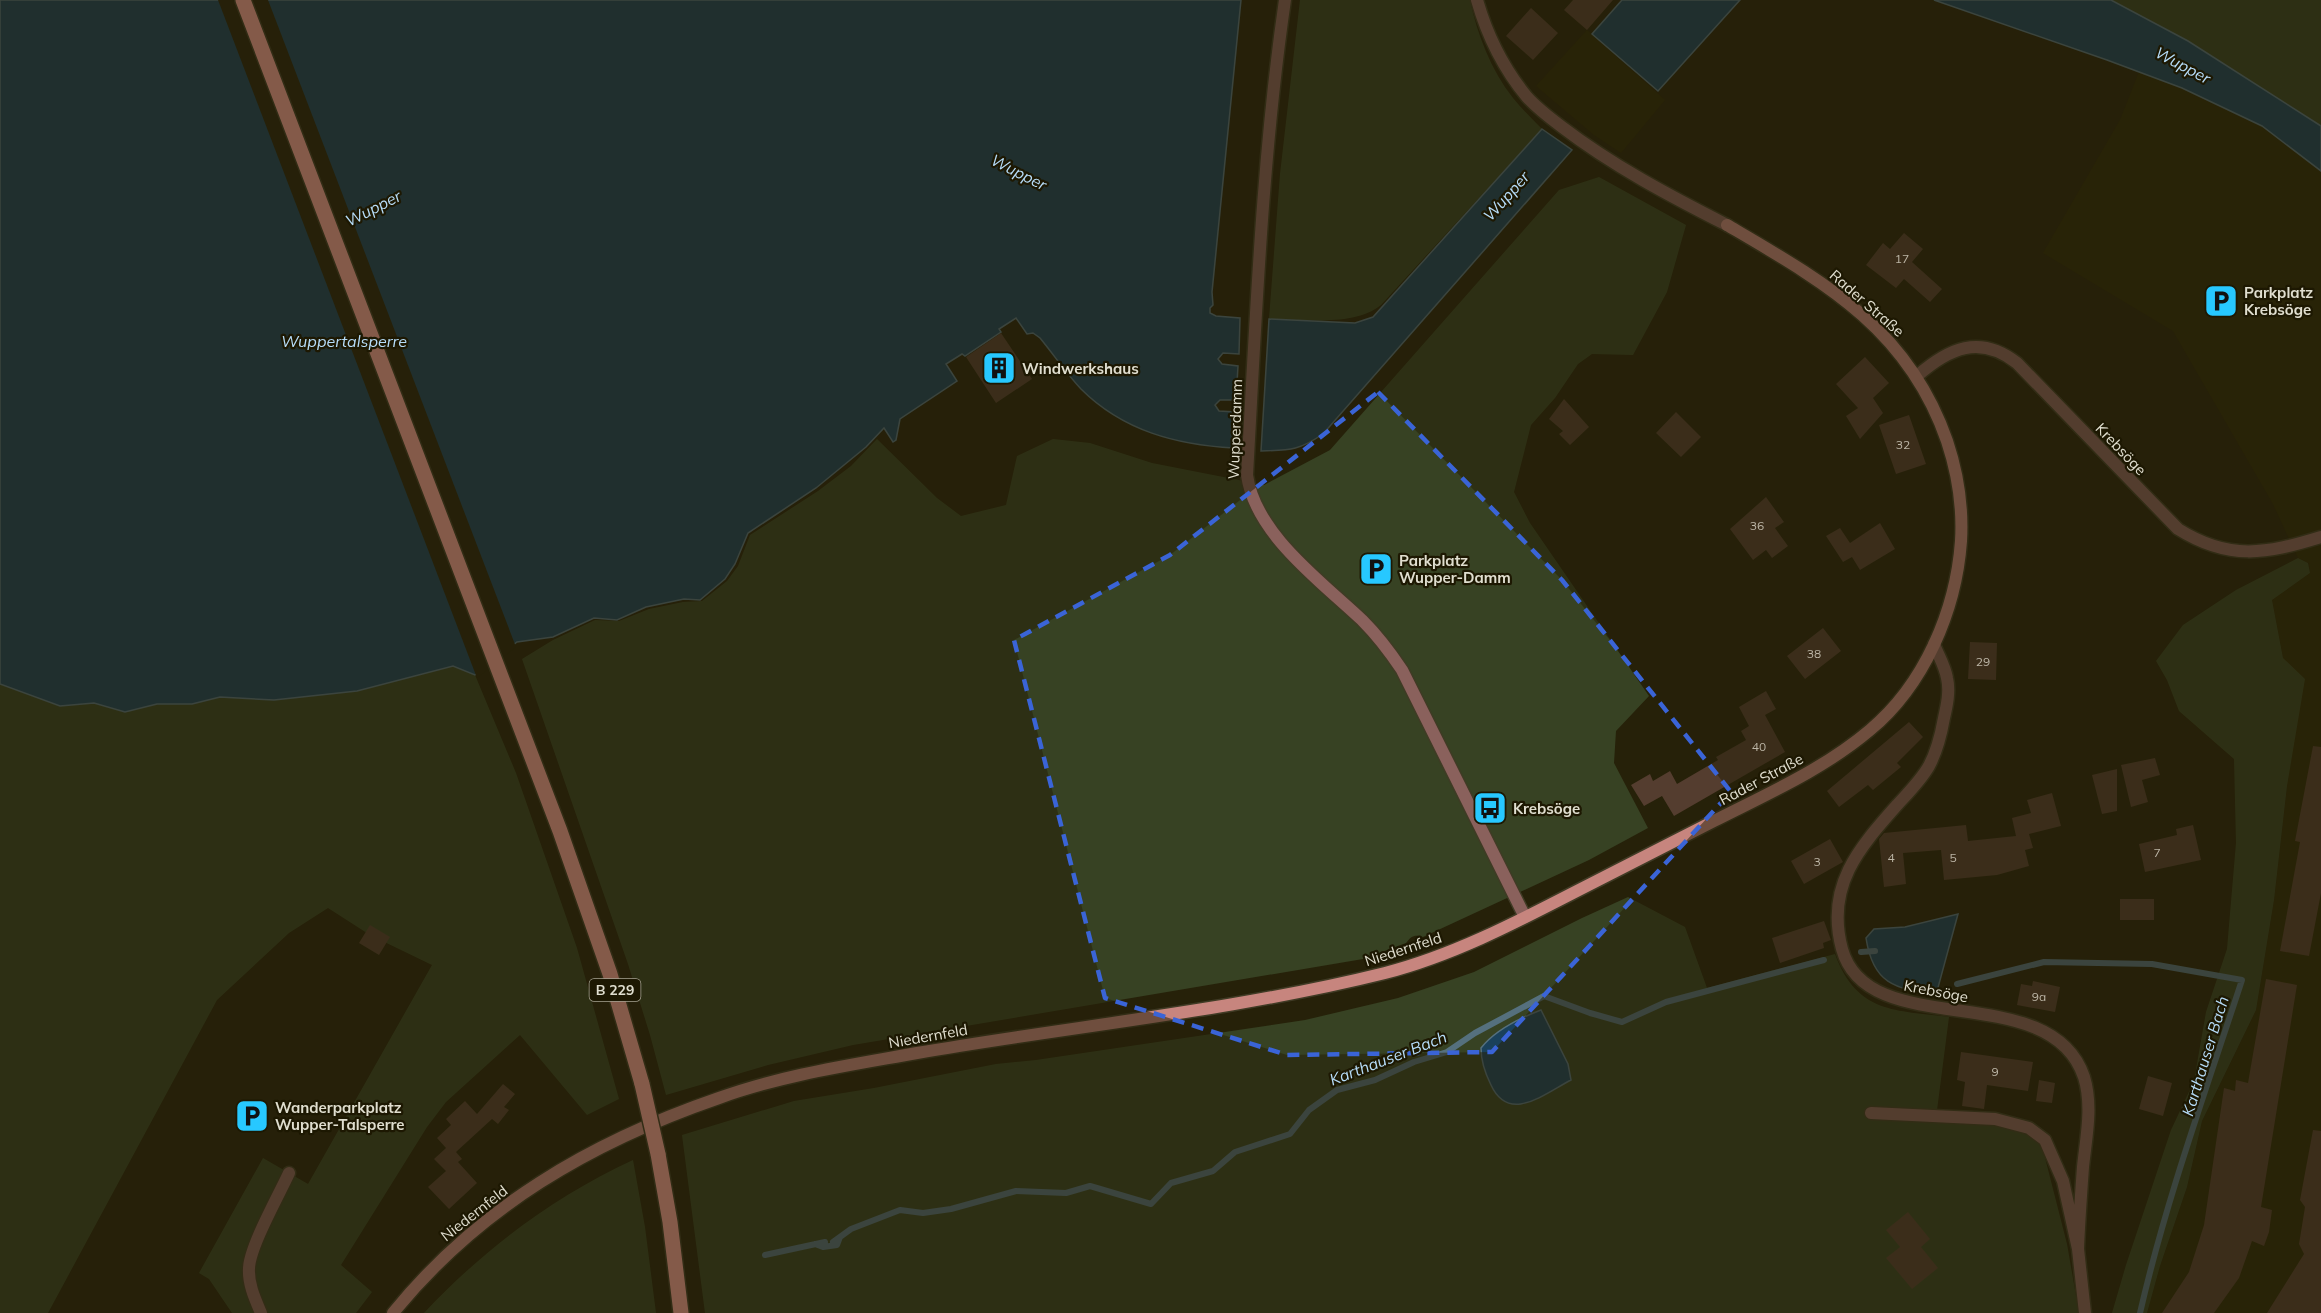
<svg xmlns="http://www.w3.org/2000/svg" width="2321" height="1313" font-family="Mulish,sans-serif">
<rect width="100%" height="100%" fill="#262109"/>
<path fill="#2c2605" d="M1587,30L1665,100L1621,153L1594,135L1536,86Z
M2139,72L2182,88L2262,126L2321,171V1313H2147L2160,1266L2187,1187L2202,1121L2256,1010L2274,900L2287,786L2283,658L2272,600L2310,573L2309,563L2298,558L2273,504L2173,331L2043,253L2120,120Z"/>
<path fill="#374223" d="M1300,0H1470C1477,34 1491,70 1513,98C1522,109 1532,119 1542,129L1381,305C1354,327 1303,319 1269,319L1280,174Z
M2111,0H2321V126L2188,41Z
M1599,177L1686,225L1667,292L1633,355L1592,354L1578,364L1555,398L1531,425L1514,492L1530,523L1649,696L1616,731L1614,763L1648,828L1589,860L1423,937C1415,934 1411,936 1406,943L1363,959L853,1045L768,1065L666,1095L650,1035L628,964L522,659L553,640L595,620L619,621L649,609L683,602L702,601L727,581L738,566L750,535L818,491L851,466L877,439L937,498L961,516L1006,505L1017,456L1053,439L1090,443L1152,463L1264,485L1330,450L1559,190Z
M2298,558L2308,563L2310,573L2272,600L2283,658L2305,679L2287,786L2274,900L2256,1010L2202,1121L2187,1187L2160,1266L2147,1313H2112L2126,1265L2171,1130L2194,1081L2206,1012L2227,949L2236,843L2234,759L2179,711L2167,680L2156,661L2183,625L2236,590Z
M453,666L475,675L516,773L577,948L619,1099L587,1115L520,1035L446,1102L427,1127L341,1265L372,1292L356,1313H232L209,1279L199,1273L263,1158L308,1184L432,965L370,935L328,908L289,933L217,1000L48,1313H0V684L60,706L94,703L125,712L157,704H192L220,697L274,700L357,691Z
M1628,897L1685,927L1707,988L1835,954C1857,1014 1896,1010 1949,1017L1936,1118L2014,1128L2041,1142L2067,1244L2079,1313H705L682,1135L794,1101L874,1088L996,1064L1036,1060L1305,1020L1398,998L1474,972L1582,918Z
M633,1160L645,1227L656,1313H424C484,1249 553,1197 633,1160Z"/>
<path fill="#1a415b" stroke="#55707e" stroke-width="1.5" d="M0,0H1241L1212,292L1213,305L1210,308V313L1216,316L1240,318L1239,354L1223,353L1218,359L1222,364L1238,366L1236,400H1220L1215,405L1219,411L1236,412L1234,448C1177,445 1123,431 1081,389C1066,373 1054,355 1040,338L1033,333L1027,334L1016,318L999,329L1001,332L965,356L962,354L946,364L957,381L900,419L896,440L893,442L884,428L866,447L816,488L748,533L735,564L725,579L700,600L684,599L646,607L617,620L594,618L553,637L517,642L475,675L453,666L357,691L274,700L220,697L192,704H157L125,712L94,703L60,706L0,684Z
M1622,0H1740L1658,91L1592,34Z
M1934,0H2111L2188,41L2321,126V171L2262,126L2182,88L2107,60Z
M1542,129L1572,150L1323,434C1298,451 1290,450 1261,451L1269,319L1355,323L1373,317Z
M1958,914L1936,995C1894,988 1873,984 1866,938L1874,929L1905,927Z
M1541,1010L1568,1064L1571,1080C1544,1094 1509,1124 1491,1085C1485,1073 1481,1061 1481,1048C1496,1029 1520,1018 1541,1010Z"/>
<path fill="#262109" d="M218,0H268L516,647L477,678Z"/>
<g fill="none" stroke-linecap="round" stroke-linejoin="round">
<path stroke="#55707e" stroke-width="6" d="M1861,952L1875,951
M1957,984L2044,962L2152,964L2242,980C2206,1090 2166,1200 2140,1313
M833,1242L851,1229L900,1210L923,1213L951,1209L1016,1191L1066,1193L1090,1186L1151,1204L1171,1183L1213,1171L1235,1152L1290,1134L1309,1110L1337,1090L1375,1080L1414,1062L1447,1052L1475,1033L1544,996L1590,1013L1622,1022L1666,1002L1824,960
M815,1244L823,1247L837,1245L840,1237
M765,1255L825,1242"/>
</g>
<path fill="#543d2f" d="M1573,0H1613L1587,30L1564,10Z
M1531,8L1558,33L1533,60L1506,36Z
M1904,233L1923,249L1912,262L1942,289L1930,302L1904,279L1896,288L1866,265L1883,243L1890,249Z
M1001,333L1032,379L996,403L966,357Z
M1865,357L1889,383L1873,398L1883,413L1860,439L1846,416L1858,408L1836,384Z
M1564,399L1589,427L1570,445L1559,434L1563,431L1549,419Z
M1676,412L1701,437L1681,457L1656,433Z
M1909,415L1926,464L1896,474L1879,425Z
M1766,497L1784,522L1775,528L1788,546L1772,558L1766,550L1753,560L1730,529Z
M1880,523L1895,549L1860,570L1852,557L1843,562L1826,536L1840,528L1850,543Z
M1823,628L1841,651L1805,679L1787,656Z
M1970,642L1997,643L1996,680L1968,679Z
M1766,691L1776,709L1765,715L1785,752L1674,816L1662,796L1644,806L1631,785L1650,774L1653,781L1670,771L1677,784L1718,760L1716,757L1746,740L1741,731L1749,726L1739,707Z
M1909,722L1923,737L1897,763L1901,767L1873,790L1868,785L1839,807L1827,791Z
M2313,746L2321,747V893L2309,956L2280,951L2300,842L2295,841Z
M2155,758L2160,775L2142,780L2148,802L2131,807L2121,765Z
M2117,769V811L2102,814L2092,775Z
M2052,793L2061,826L2029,834L2033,848L2025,850L2029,866L1997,875L1944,880L1941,850L1903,853L1906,884L1884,887L1879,839L1884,833L1966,825L1968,841L2016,836L2012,818L2031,813L2027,800Z
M2193,825L2201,860L2145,872L2139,844L2177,835L2176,829Z
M1830,839L1843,862L1804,884L1791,861Z
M2120,899H2154V920H2120Z
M1824,921L1831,940L1823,943L1824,948L1780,963L1772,938Z
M370,925L390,937L379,955L359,943Z
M2266,979L2297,985L2261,1207L2272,1210L2269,1232L2264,1246L2252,1241L2239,1278L2214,1313H2162L2189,1272L2204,1225L2224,1088L2235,1091L2236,1080L2248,1083Z
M2033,981L2060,987L2055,1012L2017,1005L2021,984L2032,986Z
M1961,1052L2033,1062L2028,1091L1987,1085L1984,1109L1962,1106L1965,1082L1957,1080Z
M2148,1076L2172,1083L2163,1116L2139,1109Z
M2039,1080L2055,1083L2052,1103L2036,1101Z
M503,1084L515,1094L504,1107L509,1110L498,1124L492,1119L456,1152L462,1159L458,1162L477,1183L449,1209L428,1187L446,1171L434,1159L446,1148L437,1138L451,1125L446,1119L465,1101L477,1114Z
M2313,1130L2321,1131V1313H2267L2304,1254L2299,1244L2305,1207L2300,1200Z
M1908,1212L1930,1239L1921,1247L1938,1268L1912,1289L1886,1258L1900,1247L1886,1230Z"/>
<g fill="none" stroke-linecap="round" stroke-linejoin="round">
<defs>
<path id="street" d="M1285,0C1262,157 1256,317 1247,475C1255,534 1322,582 1362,620C1377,635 1390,652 1402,670L1525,917
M1477,0C1487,35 1504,69 1527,97C1537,108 1550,118 1562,127C1613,166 1670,196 1727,225
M1917,376C1949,348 1980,334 2017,363L2178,529C2229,561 2266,554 2321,537
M1934,644C1938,655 1945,666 1947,678C1950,691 1947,705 1944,718C1941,735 1937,751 1929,766C1921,780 1909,792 1898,804C1859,848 1825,886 1842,949C1868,1044 2050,976 2084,1077C2093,1106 2086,1138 2083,1167C2081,1195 2079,1222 2078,1249
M1871,1113L1995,1119L2029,1128L2045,1140L2063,1181L2078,1249L2085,1313
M261,1313C255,1299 248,1284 249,1268C250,1246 279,1195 289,1173"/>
<path id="secondary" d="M393,1313C479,1207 591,1142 719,1098C782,1075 851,1065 917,1053C1073,1026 1232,1011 1385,973C1451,956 1513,924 1573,893C1620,869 1667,845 1714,821C1767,794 1824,769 1870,730C1924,685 1956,611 1961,541C1963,507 1958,474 1947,441C1908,328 1824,282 1727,225"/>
<path id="primary" d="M243,0L560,831L610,974L642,1084
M658,1154L670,1222L681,1313"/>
</defs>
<use href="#street" stroke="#403b25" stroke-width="15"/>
<use href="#secondary" stroke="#403b25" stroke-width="15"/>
<use href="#primary" stroke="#403b25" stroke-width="18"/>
<use href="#street" stroke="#8a615c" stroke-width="12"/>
<use href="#secondary" stroke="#c7857e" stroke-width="12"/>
<use href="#primary" stroke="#f6a097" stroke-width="15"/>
<defs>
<path id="primary-bridge" d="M642,1084L658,1154"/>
</defs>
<use href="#primary-bridge" stroke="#403b25" stroke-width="18" stroke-linecap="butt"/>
<use href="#primary-bridge" stroke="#f6a097" stroke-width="15"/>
</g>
<path d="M0 0H2321V1313H0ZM1378,392L1562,580L1731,792L1492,1052L1287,1055L1105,998L1014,640L1170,555Z" fill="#262109" fill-opacity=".55" fill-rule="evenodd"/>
<path fill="none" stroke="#3a64d7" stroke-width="4.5" stroke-dasharray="12 8" stroke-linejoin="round" d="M1378,392L1562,580L1731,792L1492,1052L1287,1055L1105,998L1014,640L1170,555Z"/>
<defs>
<symbol id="parking-square" viewBox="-11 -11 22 22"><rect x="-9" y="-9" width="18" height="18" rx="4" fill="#27c8ff" stroke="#1d1802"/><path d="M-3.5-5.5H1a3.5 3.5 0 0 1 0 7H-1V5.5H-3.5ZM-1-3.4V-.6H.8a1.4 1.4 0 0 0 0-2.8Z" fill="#111"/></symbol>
<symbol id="building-square" viewBox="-11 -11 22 22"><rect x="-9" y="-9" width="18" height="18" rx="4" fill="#27c8ff" stroke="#1d1802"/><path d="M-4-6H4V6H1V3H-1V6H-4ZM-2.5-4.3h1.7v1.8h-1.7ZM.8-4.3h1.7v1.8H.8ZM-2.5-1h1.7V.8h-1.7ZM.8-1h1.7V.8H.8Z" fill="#111"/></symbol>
<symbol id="bus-square" viewBox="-11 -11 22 22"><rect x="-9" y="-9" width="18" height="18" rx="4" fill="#27c8ff" stroke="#1d1802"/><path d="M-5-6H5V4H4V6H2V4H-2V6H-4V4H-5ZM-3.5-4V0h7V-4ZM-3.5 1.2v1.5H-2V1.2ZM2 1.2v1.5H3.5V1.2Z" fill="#111"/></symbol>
</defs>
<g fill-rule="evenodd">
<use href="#parking-square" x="2202" y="282" width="38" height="38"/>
<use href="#building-square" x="980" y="349" width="38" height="38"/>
<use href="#parking-square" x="1357" y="550" width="38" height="38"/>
<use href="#bus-square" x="1471" y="789" width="38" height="38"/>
<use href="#parking-square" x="233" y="1097" width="38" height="38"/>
</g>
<g text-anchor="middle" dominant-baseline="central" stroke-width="4.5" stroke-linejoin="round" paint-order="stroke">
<g font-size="12" fill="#bdb6a7">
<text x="1902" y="258">17</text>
<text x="1903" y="444">32</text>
<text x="1757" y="525">36</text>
<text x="1814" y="653">38</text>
<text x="1983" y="661">29</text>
<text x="1759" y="746">40</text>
<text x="2157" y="852">7</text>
<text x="1891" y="857">4</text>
<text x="1953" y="857">5</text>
<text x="1817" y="861">3</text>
<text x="2039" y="996">9a</text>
<text x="1995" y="1071">9</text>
</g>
<rect fill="#1d1802" stroke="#a6a392" stroke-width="1.5" x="589.5" y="979" width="51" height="22" rx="4.5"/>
<g font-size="14" font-weight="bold" fill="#e0decf">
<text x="615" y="990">B 229</text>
</g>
<g font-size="15" font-weight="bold" fill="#e0decf" stroke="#1d1802" text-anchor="start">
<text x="2244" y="292">Parkplatz<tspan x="2244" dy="17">Krebsöge</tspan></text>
<text x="1022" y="368">Windwerkshaus</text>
<text x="1399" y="560">Parkplatz<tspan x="1399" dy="17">Wupper-Damm</tspan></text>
<text x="1513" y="808">Krebsöge</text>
<text x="275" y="1107">Wanderparkplatz<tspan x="275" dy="17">Wupper-Talsperre</tspan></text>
</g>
<g font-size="15" fill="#e0decf" stroke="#1d1802">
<text transform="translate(1867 303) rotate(41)">Rader Straße</text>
<text transform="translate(1235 429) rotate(-88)">Wupperdamm</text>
<text transform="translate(2121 449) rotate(46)">Krebsöge</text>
<text transform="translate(1761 779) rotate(-28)">Rader Straße</text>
<text transform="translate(1403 949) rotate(-18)">Niedernfeld</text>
<text transform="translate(1936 991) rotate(11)">Krebsöge</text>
<text transform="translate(928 1036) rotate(-10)">Niedernfeld</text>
<text transform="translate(474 1213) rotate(-38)">Niedernfeld</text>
</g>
<g font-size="16" font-style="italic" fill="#b6dcf8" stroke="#1d1802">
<text transform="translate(2183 65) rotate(28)">Wupper</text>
<text transform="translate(1019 172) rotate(27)">Wupper</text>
<text transform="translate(1506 196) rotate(-48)">Wupper</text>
<text transform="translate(373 208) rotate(-27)">Wupper</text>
<text x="344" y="341">Wuppertalsperre</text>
<text transform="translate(2205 1056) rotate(-73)">Karthauser Bach</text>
<text transform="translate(1388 1058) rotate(-21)">Karthauser Bach</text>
</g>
</g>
</svg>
